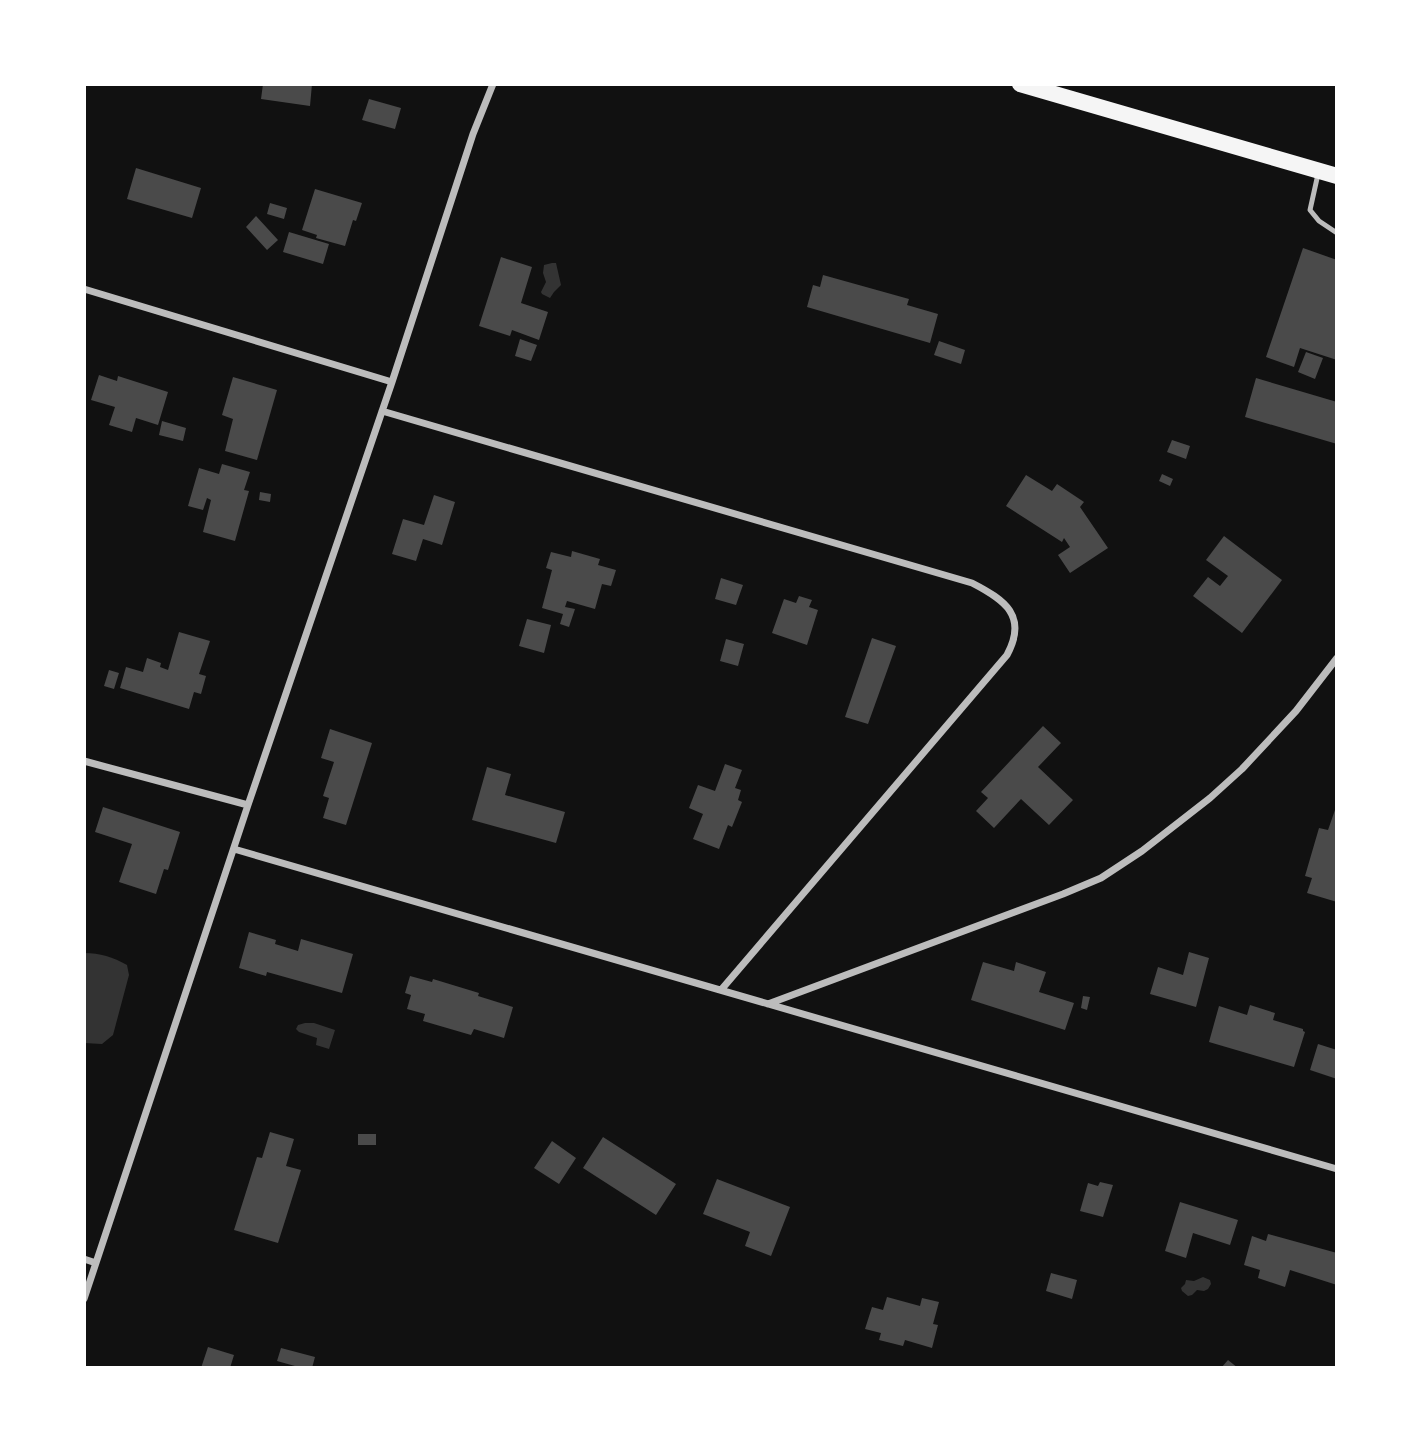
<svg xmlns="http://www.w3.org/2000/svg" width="1421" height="1452" font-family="'Roboto Serif',serif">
<rect width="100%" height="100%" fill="#111"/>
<path fill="#333" d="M552,263H556L561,285L554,292L550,298L542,294L541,292L546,282L543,273L544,265Z
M84,953C100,953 113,957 127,965L129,975L113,1035L102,1044L84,1043Z
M305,1023H314L335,1030L329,1049L316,1045L317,1038L299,1032L296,1029L298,1025Z
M1203,1277L1210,1280L1211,1284L1208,1289L1204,1291L1197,1290L1192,1295L1188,1296L1182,1291L1181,1288L1185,1284L1186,1280L1194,1281Z"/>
<path fill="#4a4a4a" d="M263,84H312L310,106L261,99Z
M369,99L401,108L395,129L362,120Z
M136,168L201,188L192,218L127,199Z
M315,189L362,203L356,221L353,220L345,246L316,238L317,235L302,230Z
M270,203L287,208L284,219L267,214Z
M256,216L278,240L267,250L246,227Z
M289,232L329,244L323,264L283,252Z
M1303,248L1337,260V360L1300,348L1294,367L1266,357Z
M501,257L532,267L521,303L548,312L539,340L512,330L510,336L479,326Z
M823,275L909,299L907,305L938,314L930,343L807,307L813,285L820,287Z
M520,339L537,345L531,361L515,356Z
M939,341L965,350L961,364L934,355Z
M1306,352L1323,358L1315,379L1298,372Z
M99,375L117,381L118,376L168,392L158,425L136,418L132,432L109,425L115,407L91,400Z
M233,377L277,390L257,460L225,451L233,419L222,415Z
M1256,378L1337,402V444L1245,417Z
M162,421L186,428L183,441L159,435Z
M1172,440L1190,446L1186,459L1167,452Z
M222,464L250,472L244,490L249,491L235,541L203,532L211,500L207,498L203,510L188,506L199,468L219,474Z
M1162,474L1173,479L1170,486L1159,481Z
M1026,475L1052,491L1057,484L1084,502L1080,507L1108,548L1070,573L1058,555L1070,547L1064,538L1062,542L1006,506Z
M260,492L271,494L270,502L259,500Z
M434,495L455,502L442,545L423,539L416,561L392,554L403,519L424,525Z
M1224,536L1282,580L1242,633L1193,596L1208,577L1220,586L1228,576L1206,560Z
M572,551L600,559L598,565L616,570L611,586L602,584L595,609L567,601L565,607L575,609L569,627L560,624L563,614L542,608L552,570L546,568L551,552L571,557Z
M721,578L743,585L736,605L715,599Z
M799,596L812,600L809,607L818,610L807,645L772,633L784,599L796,603Z
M527,619L551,625L544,653L519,646Z
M179,632L210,641L199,674L206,676L201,694L194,692L189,709L120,688L126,667L143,672L147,658L161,663L160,667L168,670Z
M872,638L896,646L868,724L845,717Z
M726,639L744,644L738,666L720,661Z
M109,670L119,673L114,689L104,686Z
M1043,726L1061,743L1038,767L1073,800L1049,825L1021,799L994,828L976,811L988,798L981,792Z
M330,729L372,743L346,825L323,818L329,798L323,796L334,762L321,758Z
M725,764L742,770L735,788L741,790L738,800L742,802L732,827L728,825L719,849L693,839L703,814L689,808L698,785L715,791Z
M487,767L511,774L505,795L565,812L556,843L472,820Z
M103,807L180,832L168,870L164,869L156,894L119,882L132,844L95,832Z
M1335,810L1337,811V902L1307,893L1312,878L1305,876L1319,828L1328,830Z
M249,932L276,940L275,944L298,951L301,939L353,954L342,993L267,972L266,976L239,968Z
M1189,952L1209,958L1196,1007L1150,994L1158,967L1183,975Z
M983,962L1014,971L1016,962L1046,972L1039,992L1074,1003L1065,1030L971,1000Z
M410,976L432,982L433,979L479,993L478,996L513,1007L504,1038L474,1029L471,1035L423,1021L425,1014L407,1009L411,995L405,993Z
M1083,996L1090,997L1087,1010L1081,1008Z
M1250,1005L1275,1013L1273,1020L1303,1029V1031L1305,1032L1294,1067L1209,1042L1219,1006L1247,1015Z
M1318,1044L1337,1050V1079L1310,1070Z
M270,1132L294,1139L286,1166L301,1170L278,1243L234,1230L257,1157L262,1158Z
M358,1134H376V1145H358Z
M603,1137L676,1184L656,1215L583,1168Z
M552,1141L576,1158L559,1184L534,1168Z
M717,1179L790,1207L771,1256L745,1246L750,1232L703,1214Z
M1100,1182L1113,1185L1103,1217L1080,1211L1088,1183L1098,1186Z
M1180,1202L1238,1220L1230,1245L1193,1233L1186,1258L1165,1251Z
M1268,1234L1337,1253V1285L1290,1270L1285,1287L1258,1278L1260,1270L1244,1265L1252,1236L1266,1241Z
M1051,1273L1077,1280L1072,1299L1046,1291Z
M887,1297L920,1306L922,1298L939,1302L933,1324L938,1325L932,1348L905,1340L903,1346L879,1340L881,1333L865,1329L872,1307L883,1310Z
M208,1347L234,1355L230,1368H201Z
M281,1348L315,1357L312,1368H302L277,1361Z
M1228,1360L1238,1368H1221Z"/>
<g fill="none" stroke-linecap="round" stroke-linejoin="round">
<path stroke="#bcbcbc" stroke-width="5" d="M1318,174L1310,210L1319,221L1337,233"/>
<path stroke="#bcbcbc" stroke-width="7" d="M84,289L392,382
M382,411L972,583C1005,600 1028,616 1007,655L721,990
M84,761L248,805
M234,849L1337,1169
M768,1004L1063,894L1101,878L1142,851L1210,798L1242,769L1296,711L1337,658
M84,1259L96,1263
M84,1299L248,805L392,382L473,134L493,84"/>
<path stroke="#f5f5f5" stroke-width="16" d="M1020,84L1337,176"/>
</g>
<rect width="1421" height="1452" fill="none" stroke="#ffffff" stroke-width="172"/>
</svg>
